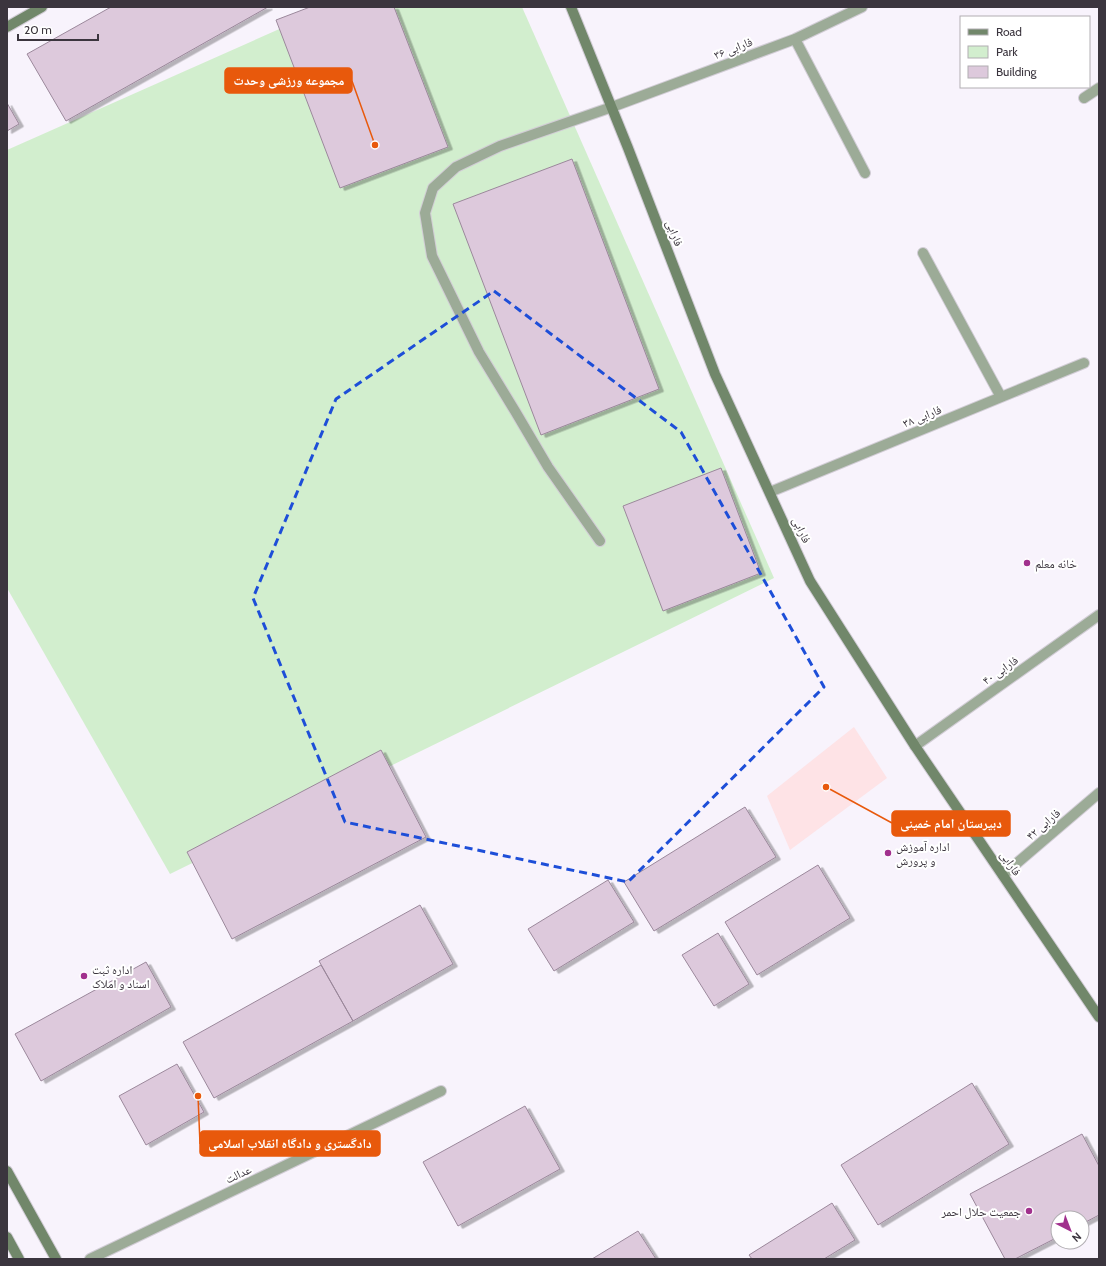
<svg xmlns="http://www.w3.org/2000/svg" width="1106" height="1266" font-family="Cabin,'Noto Naskh Arabic',sans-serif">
<defs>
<filter id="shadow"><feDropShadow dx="4.5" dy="2.5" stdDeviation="0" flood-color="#0004"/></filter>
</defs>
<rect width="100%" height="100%" fill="#f8f3fc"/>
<path fill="#fee3e6" d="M854,727L887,778L790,850L767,796Z"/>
<path fill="#d2eece" d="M329,7H522L774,578L170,874L7,588V150Z"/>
<path fill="#ddc9dc" stroke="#9b889b" filter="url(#shadow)" d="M111,7H268L66,121L27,54Z
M310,7H394L448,147L340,188L276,20Z
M7,103L19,124L7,131Z
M572,159L659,389L541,435L453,204Z
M721,468L761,573L663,611L623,506Z
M381,750L426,837L232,939L187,852Z
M745,807L776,857L654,931L624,882Z
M818,865L850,918L757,975L725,922Z
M608,880L634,922L554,971L528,929Z
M420,905L453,964L353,1021L319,961Z
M718,933L749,984L714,1006L682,955Z
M146,962L171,1007L41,1081L15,1034Z
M321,965L353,1021L214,1098L183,1042Z
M177,1064L204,1112L146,1145L119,1096Z
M972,1083L1009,1144L878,1225L841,1165Z
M525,1106L560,1169L458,1226L423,1162Z
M1082,1134L1099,1166V1215L1082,1224V1218H1058V1237L1015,1259H1005L970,1194Z
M832,1203L855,1240L824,1259H752L749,1255Z
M638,1231L656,1259H592Z"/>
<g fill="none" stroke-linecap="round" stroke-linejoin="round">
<defs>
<path id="lane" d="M600,541L548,467L515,411L479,352L432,256L425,213L433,188L456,167L500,146L612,107"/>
<path id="street" d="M795,39L865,173
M1084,98L1099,88
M612,107L795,39L862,7
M923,253L1001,397
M770,492L1084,363
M915,746L1099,615
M1003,875L1099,793
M90,1259L441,1091"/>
<path id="secondary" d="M571,7L628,148L715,374L810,581L915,746L1099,1017
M7,27L42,7
M7,1171L56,1259
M7,1237L19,1259"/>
</defs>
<use href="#lane" stroke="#d2cdd6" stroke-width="12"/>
<use href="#street" stroke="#d2cdd6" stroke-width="12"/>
<use href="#secondary" stroke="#d2cdd6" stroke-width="12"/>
<use href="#lane" stroke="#9cab97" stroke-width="10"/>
<use href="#street" stroke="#9cab97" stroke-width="10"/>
<use href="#secondary" stroke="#71876a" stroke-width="10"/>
</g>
<path fill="none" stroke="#1d4ed8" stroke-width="3" stroke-dasharray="8 5" stroke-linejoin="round" d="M494,291L681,432L824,687L628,882L345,822L253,598L336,399Z"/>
<g fill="#a1308d" stroke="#fff" stroke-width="1.5">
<circle cx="1027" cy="563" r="4"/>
<circle cx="888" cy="853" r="4"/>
<circle cx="84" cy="976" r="4"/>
<circle cx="1029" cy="1211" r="4"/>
</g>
<g text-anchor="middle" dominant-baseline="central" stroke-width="4" stroke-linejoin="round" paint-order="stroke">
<g font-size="12" fill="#3b353e" stroke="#fff">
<text transform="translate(733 48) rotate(-21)">فارابی ۳۶</text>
<text transform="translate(675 233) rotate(69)">فارابی</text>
<text transform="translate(922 416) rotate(-22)">فارابی ۳۸</text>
<text transform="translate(802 530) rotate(65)">فارابی</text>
<text transform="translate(1000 670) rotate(-35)">فارابی ۴۰</text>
<text transform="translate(1043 824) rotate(-41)">فارابی ۴۲</text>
<text transform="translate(1011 863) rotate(56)">فارابی</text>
<text transform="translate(238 1174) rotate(-25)">عدالت</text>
</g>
<g font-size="12" fill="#3b353e" stroke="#fff" text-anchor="start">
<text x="1035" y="563">خانه معلم</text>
<text x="896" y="846">اداره آموزش<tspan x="896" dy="14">و پرورش</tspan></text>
<text x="92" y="969">اداره ثبت<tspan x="92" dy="14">اسناد و املاک</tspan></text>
<text x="1021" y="1211" text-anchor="end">جمعیت حلال احمر</text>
</g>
</g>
<path fill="none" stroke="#e8590c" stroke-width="1.5" d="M375 145L352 81M826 787L892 823M198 1096L200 1144"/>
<g fill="#e8590c" stroke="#fff" stroke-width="1.5">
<circle cx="375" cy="145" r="4"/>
<circle cx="826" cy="787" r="4"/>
<circle cx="198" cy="1096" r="4"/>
</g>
<g fill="#e8590c" stroke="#e8590c" stroke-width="1.5">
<rect x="225" y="68" width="127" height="25" rx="4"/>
<rect x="892" y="811" width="118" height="25" rx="4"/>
<rect x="200" y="1131" width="180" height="25" rx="4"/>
</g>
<g font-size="13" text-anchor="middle" font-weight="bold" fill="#fff">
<text x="289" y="85">مجموعه ورزشی وحدت</text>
<text x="951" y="828">دبیرستان امام خمینی</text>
<text x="290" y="1148">دادگستری و دادگاه انقلاب اسلامی</text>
</g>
<rect width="1106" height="1266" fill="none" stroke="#3b353e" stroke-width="16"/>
<rect x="960" y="16" width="130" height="72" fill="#ffffff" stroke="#b1aeb2"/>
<rect x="968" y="29" width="20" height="6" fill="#71876a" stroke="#b1aeb2"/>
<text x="996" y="36" font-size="12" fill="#3b353e">Road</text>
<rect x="968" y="46" width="20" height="12" fill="#d2eece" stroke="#b1aeb2"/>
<text x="996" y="56" font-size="12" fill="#3b353e">Park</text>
<rect x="968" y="66" width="20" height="12" fill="#ddc9dc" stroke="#b1aeb2"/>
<text x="996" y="76" font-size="12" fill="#3b353e">Building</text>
<g transform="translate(1070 1230) rotate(138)"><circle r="19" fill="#ffffff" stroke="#b1aeb2"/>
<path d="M0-3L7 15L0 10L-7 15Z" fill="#a1308d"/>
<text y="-6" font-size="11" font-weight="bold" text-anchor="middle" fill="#3b353e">N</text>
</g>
<path d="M18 34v6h80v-6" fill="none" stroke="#3b353e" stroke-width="2"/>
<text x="24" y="34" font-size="12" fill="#3b353e" stroke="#ffffff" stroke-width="3" paint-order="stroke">20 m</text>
</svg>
